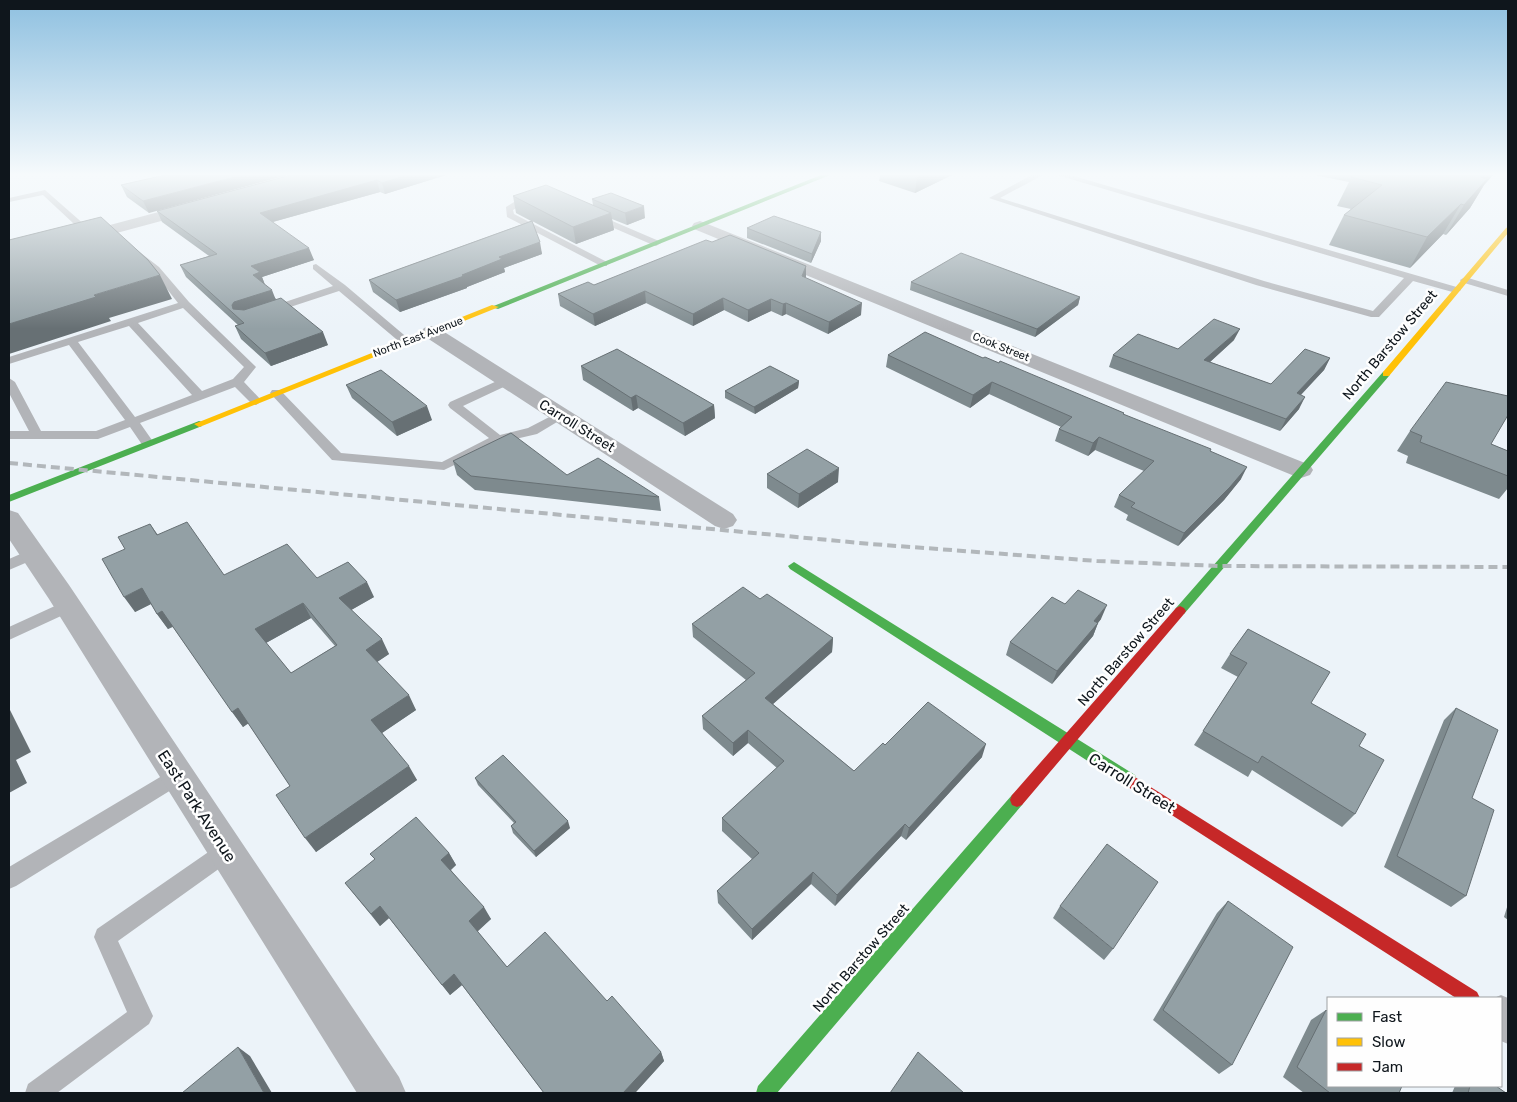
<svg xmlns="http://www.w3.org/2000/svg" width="1517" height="1102" font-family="Rubik,sans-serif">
<rect width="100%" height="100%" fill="#ecf3f9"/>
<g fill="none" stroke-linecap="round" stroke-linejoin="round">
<path fill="#b2b4b8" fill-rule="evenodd" d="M1032,175H1043L1000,198L1264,281L1373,311L1404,278L1057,175H1070L1460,288L1461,290L1456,293L1413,281L1379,317H1371L1256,285L989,198Z
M45,190L94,233V237H88L43,195L9,202V198Z
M532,196L535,197V201L525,203L513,210L514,214L607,262V266H601L507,217L506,207L519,199Z
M596,214L659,241L661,243L656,246L653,245L593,219V215Z
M137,250L159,267L189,302L254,365L256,367L244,382L262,401L256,405L252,404L235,387L140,423L154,443L148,447L143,446L130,427L98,439H9V431H29L9,393V378L15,382L41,431H96L125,420L69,345L9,364V357L178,303L153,271L134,255L132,253ZM183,308L244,367L233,379L202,391L138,323ZM129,326L192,395L135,417L78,342Z
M316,264L345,285L410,340L412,342L410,344H402L339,291L275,312H267L266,310L267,308L333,286L313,269V265Z
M1465,277L1508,290V296L1461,282L1460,280Z
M506,377L510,378L512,381L510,384L463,406L500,435L528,428L557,413L561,412L567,416L537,434L502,442L444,470L332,460L270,393L272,390H280L341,453L442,462L489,438L450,408L448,405L450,402Z
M32,549L37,550L40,554L37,558L9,570V559Z
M68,600L74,602L76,606L74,610L9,640V627Z
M177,767L184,770L187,776L184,782L16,886L9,889V867Z
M227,841L234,844L237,851L234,858L118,941L153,1016L149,1024L57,1093H25L28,1084L127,1012L94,937L97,929L220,844Z"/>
<path fill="#b2b4b8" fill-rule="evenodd" d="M196,202L202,204L204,207L202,210L9,262V252Z
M700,221L1310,465L1313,470L1310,475L1301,478L1292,475L694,229L692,226L694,223Z
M431,326L438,328L733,514L737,520L733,526L724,529L715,526L424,336L421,332L424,328Z
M9,510L18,513L69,585L399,1077L406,1093H357L49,599L9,539Z
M1501,995L1508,998V1044L1501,1041V998H1494Z"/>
<path fill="#4caf50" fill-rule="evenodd" d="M821,175H830L498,309L491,307Z
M1386,371L1390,374L1389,376L1184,614H1176L1174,611L1176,608L1383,372Z
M199,421L202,422V426L9,502V495Z
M794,562L1135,775L1137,780L1135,785L1130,786L1125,785L790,569L788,566Z
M1017,793L1022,795L1024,800L1022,805L777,1093H756L758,1086L1012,795Z"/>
<path fill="#ffc107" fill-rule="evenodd" d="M1508,227V233L1389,376H1383V372L1506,228Z
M492,305L499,307L202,426L199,427L194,424Z"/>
<path fill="#c62828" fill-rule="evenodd" d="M1180,606L1184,608L1186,611L1184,614L1022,805L1017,807L1012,805L1010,800L1012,795L1176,608Z
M1130,774L1477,992L1480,998H1456L1125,785L1123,780L1125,775Z"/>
<path stroke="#b2b7bb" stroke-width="4" stroke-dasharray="9 5" stroke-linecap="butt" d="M9,463L871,544L1097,561L1219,566L1508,567"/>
</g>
<path fill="#7e8a8e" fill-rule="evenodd" d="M165,175L149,213L127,197L121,185Z
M291,175H446L385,194L380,192L273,222L314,260L262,277L265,285L276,299L328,345L271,366L241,339L235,326L238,325L186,277L180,265L209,256L162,222L157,211Z
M880,175H952L915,193L879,181Z
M1314,175H1493L1484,185L1470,208L1446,235L1443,234L1410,268L1329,245L1344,215L1351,209L1337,206L1349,182Z
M513,196L593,205L592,199L645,218L627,225L612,219L614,230L576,244L532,221L542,254L504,268L505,272L467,287V288L400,312L373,292L369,280L531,221L516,213Z
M747,228L821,232V241L811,263L747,238Z
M712,242L806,277L805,278L861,315L828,334L786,314L782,316L771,311L748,322L724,310L693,326L646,303L595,326L560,306L558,294L594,285Z
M911,282L1080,297L1078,305L1035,337L910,290Z
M1234,340L1210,362L1271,384L1330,358L1324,370L1301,395L1299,409L1280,431L1109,367L1113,355L1178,349Z
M888,355L983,358L999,363L1124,413L1123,415L1210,451L1241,479L1224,500L1178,546L1126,520L1128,515L1114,507L1119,495L1144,471L1095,450L1088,456L1055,441L1059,429L1061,427L989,394L970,408L886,367Z
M581,366L714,405L715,418L685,436L638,408L633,411L583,380Z
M799,381L798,388L755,414L725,398V391Z
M346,385L432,420L397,436L352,398Z
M1410,431L1491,444L1508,451V488L1499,499L1406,463L1408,456L1397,451Z
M453,461L567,475L659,497L661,511L475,490L457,475Z
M767,474L838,482L798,508L767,488Z
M150,524L158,535L224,575L317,578L374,597L351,610L389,654L377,662L416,710L382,733L417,780L316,852L290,786L248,723L243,727L173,627L168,629L157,614L151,604L135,612L125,549ZM311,618L335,646L291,673L266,643Z
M760,599L833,638L832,652L773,704L854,771L885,745L982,757L906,840L901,836L835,906L811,884L752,940L718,903L717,891L752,859L722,831V818L777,768L748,743L733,756L703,729L702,716L746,680L693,637L692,624Z
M1065,604L1101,619L1098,623L1093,636L1052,684L1006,655L1010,642Z
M1248,629L1311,703L1359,746L1355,814L1342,827L1252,770L1248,777L1194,745L1238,677L1221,668L1230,654Z
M1456,708L1472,798L1466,896L1451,907L1384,867L1444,720Z
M475,778L570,828L536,857L513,833L511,826L514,823L478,785Z
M449,853L456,865L451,870L491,919L477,931L507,967L607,1001L661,1052L664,1061L635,1093H544L462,985L450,995L389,918L380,926L345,883Z
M1228,901L1232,1065L1219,1074L1153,1020L1217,913Z
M1508,904V920L1504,917Z
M1060,906L1113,949L1104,960L1053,918Z
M1326,1010L1399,1093H1304L1283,1077L1311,1020Z
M1455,1086H1496L1506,1093H1452Z"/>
<path fill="#677074" d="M242,175H288L149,213L143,201Z
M407,175H446L385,194L382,183Z
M920,175H952L915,193L917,177Z
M1482,175H1493L1484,185L1470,208L1446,235L1464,205L1480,177Z
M377,180L380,192L265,224L260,213Z
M1461,204L1443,234L1410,268L1427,237Z
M644,206L645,218L627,225L625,213Z
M611,213L614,230L576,244L573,227Z
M821,232V241L811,263L812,254Z
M540,242L542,254L504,268L505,272L467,287V288L400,312L396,300L462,275L499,257Z
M309,248L314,260L262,277L265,285L253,275L251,266Z
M806,266V277L801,288L802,276Z
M160,275L172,299L109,318L111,321L9,354V324L94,295Z
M272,290L277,303L240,315L233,309L232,305L234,302Z
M645,291L646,303L595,326L593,314Z
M1080,297L1078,305L1035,337L1037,329Z
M723,298L724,310L693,326V314Z
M771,299V311L748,322V310Z
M786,303V314L782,316L783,304Z
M862,303L861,315L828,334L829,322Z
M1240,329L1234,340L1199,372L1204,360Z
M323,332L328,345L271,366L265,353Z
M1330,358L1324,370L1290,406L1297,393Z
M799,381L798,388L755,414L754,407Z
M992,382L989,394L970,408L973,395Z
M636,395L638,408L633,411L631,398Z
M1305,397L1299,409L1280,431L1286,419Z
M714,405L715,418L685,436L683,423Z
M427,406L432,420L397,436L392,422Z
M1099,437L1095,450L1088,456L1093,443Z
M1247,467L1241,479L1224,500L1178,546L1184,533Z
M839,468L838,482L798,508L799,494Z
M367,582L374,597L346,613L339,598Z
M142,588L153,603L135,612L124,597Z
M303,603L311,618L264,644L255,629Z
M1107,605L1101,619L1089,634L1094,621Z
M162,611L173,626L168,629L157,614Z
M1098,623L1093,636L1052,684L1057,671Z
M833,638L832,652L765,711V698Z
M382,639L389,654L374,664L366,650Z
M409,695L416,710L379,735L371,720Z
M9,708L31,752L16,760L27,783L9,793Z
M238,708L249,723L243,727L232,712Z
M748,730V743L733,756V743Z
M986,744L982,757L906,840L909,828Z
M409,766L417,780L316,852L305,838Z
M568,821L570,828L536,857L534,851Z
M905,824L901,836L835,906L837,895Z
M449,853L456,865L448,872L441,860Z
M813,872L811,884L752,940V929Z
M380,906L389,918L380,926L371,914Z
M484,907L491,919L476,933L469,921Z
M454,974L462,985L450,995L442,985Z
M238,1047L250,1056L272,1093H264Z
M661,1052L664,1061L635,1093H623Z"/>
<path fill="#93a0a5" stroke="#677074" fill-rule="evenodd" d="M165,175H242L143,201L121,185Z
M291,175H407L382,183L377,180L260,213L309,248L251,266L260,272L253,275L272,290L234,302L232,305L233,309L244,310L281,298L323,332L265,353L235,326L244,323L180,265L217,254L157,211Z
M1354,175H1482L1480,177L1487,179L1464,205L1461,204L1427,237L1344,215L1382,185L1351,177Z
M546,185L611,213L573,227L513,196Z
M611,193L644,206L625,213L592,199Z
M774,216L821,232L812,254L747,228Z
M101,217L148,260L160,275L94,295L96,297L9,324V240Z
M532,221L540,242L499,257L502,259L462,275L464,276L396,300L369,280Z
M730,235L806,266L802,276L862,303L829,322L786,303L783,304L771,299L748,310L723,298L693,314L645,291L593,314L558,294L588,282L594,285L706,240L712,242Z
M961,253L1080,297L1037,329L911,282Z
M1214,319L1240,329L1204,360L1271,384L1305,349L1330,358L1297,393L1305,397L1286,419L1113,355L1138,334L1178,349Z
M925,332L983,358L985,357L999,363L1000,361L1124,413L1123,414L1211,449L1210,451L1247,467L1230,487L1184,533L1131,507L1135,503L1119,495L1154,461L1099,437L1093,443L1059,429L1072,417L992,382L973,395L888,355Z
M617,349L714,405L683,423L636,395L631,398L581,366Z
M770,366L799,381L754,407L725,391Z
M381,370L427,406L392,422L346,385Z
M1446,382L1508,396V415L1491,444L1508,451V476L1420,442L1422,436L1410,431Z
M511,433L567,475L598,458L659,497L471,476L453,461Z
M807,449L839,468L799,494L767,474Z
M187,522L224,575L287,544L317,578L348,562L367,582L339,598L382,639L366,650L409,695L371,720L409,766L305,838L276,795L290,786L238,708L232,712L162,611L157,614L142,588L124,597L102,559L125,549L118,537L150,524L157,535ZM303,603L337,645L291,673L255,629Z
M743,587L760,599L767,594L833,638L765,698L854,771L883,743L885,745L928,702L986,744L909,828L905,824L837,895L813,872L752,929L717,891L759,853L722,818L784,761L748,730L733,743L702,716L755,673L692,624Z
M1078,590L1107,605L1094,621L1098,623L1057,671L1010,642L1052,597L1065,604Z
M1248,629L1330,672L1311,703L1366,734L1359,746L1384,760L1355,814L1262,756L1258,763L1203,731L1247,663L1230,654Z
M1456,708L1498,730L1472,798L1494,810L1466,896L1397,856Z
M503,755L568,821L534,851L511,826L516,822L475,778Z
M416,817L449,853L441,860L484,907L469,921L507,967L545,932L607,1001L612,996L661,1052L623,1093H544L454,974L442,985L380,906L371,914L345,883L375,859L370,854Z
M1107,844L1158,882L1113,949L1060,906Z
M1228,901L1293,947L1232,1065L1163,1010Z
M1326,1010L1328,1012V1086H1402L1399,1093H1330L1297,1067Z
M238,1047L264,1093H182Z
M918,1052L964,1093H890Z
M1470,1086H1496L1506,1093H1468Z"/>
<linearGradient id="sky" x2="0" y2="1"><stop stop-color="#8ec0e0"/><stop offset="0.53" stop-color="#f6fafc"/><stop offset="1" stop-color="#f6fafc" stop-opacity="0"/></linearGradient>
<rect width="1517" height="329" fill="url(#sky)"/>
<g text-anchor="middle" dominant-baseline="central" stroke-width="5" stroke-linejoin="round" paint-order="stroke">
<g font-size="11" fill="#0f161c" stroke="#fefefe">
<text transform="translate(418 337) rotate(-21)">North East Avenue</text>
<text transform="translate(1001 347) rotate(22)">Cook Street</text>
</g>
<g font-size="14" fill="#0f161c" stroke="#fefefe">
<text transform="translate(1390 345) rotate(-50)">North Barstow Street</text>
<text transform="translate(577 426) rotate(32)">Carroll Street</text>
<text transform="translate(1126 652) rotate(-49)">North Barstow Street</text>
<text transform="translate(861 958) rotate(-49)">North Barstow Street</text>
</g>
<g font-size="16" fill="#0f161c" stroke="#fefefe">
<text transform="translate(1132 783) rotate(32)">Carroll Street</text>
<text transform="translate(197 806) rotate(57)">East Park Avenue</text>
</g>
</g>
<rect width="1517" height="1102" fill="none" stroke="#0f161c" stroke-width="20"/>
<rect x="1327" y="997" width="175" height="90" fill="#fefefe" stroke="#9ea1a4"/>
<rect x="1337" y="1013" width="25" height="8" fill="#4caf50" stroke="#9ea1a4"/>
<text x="1372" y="1022" font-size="15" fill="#0f161c">Fast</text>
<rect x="1337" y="1038" width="25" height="8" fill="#ffc107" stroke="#9ea1a4"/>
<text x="1372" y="1047" font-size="15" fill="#0f161c">Slow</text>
<rect x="1337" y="1063" width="25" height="8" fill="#c62828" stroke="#9ea1a4"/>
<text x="1372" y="1072" font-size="15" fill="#0f161c">Jam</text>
</svg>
